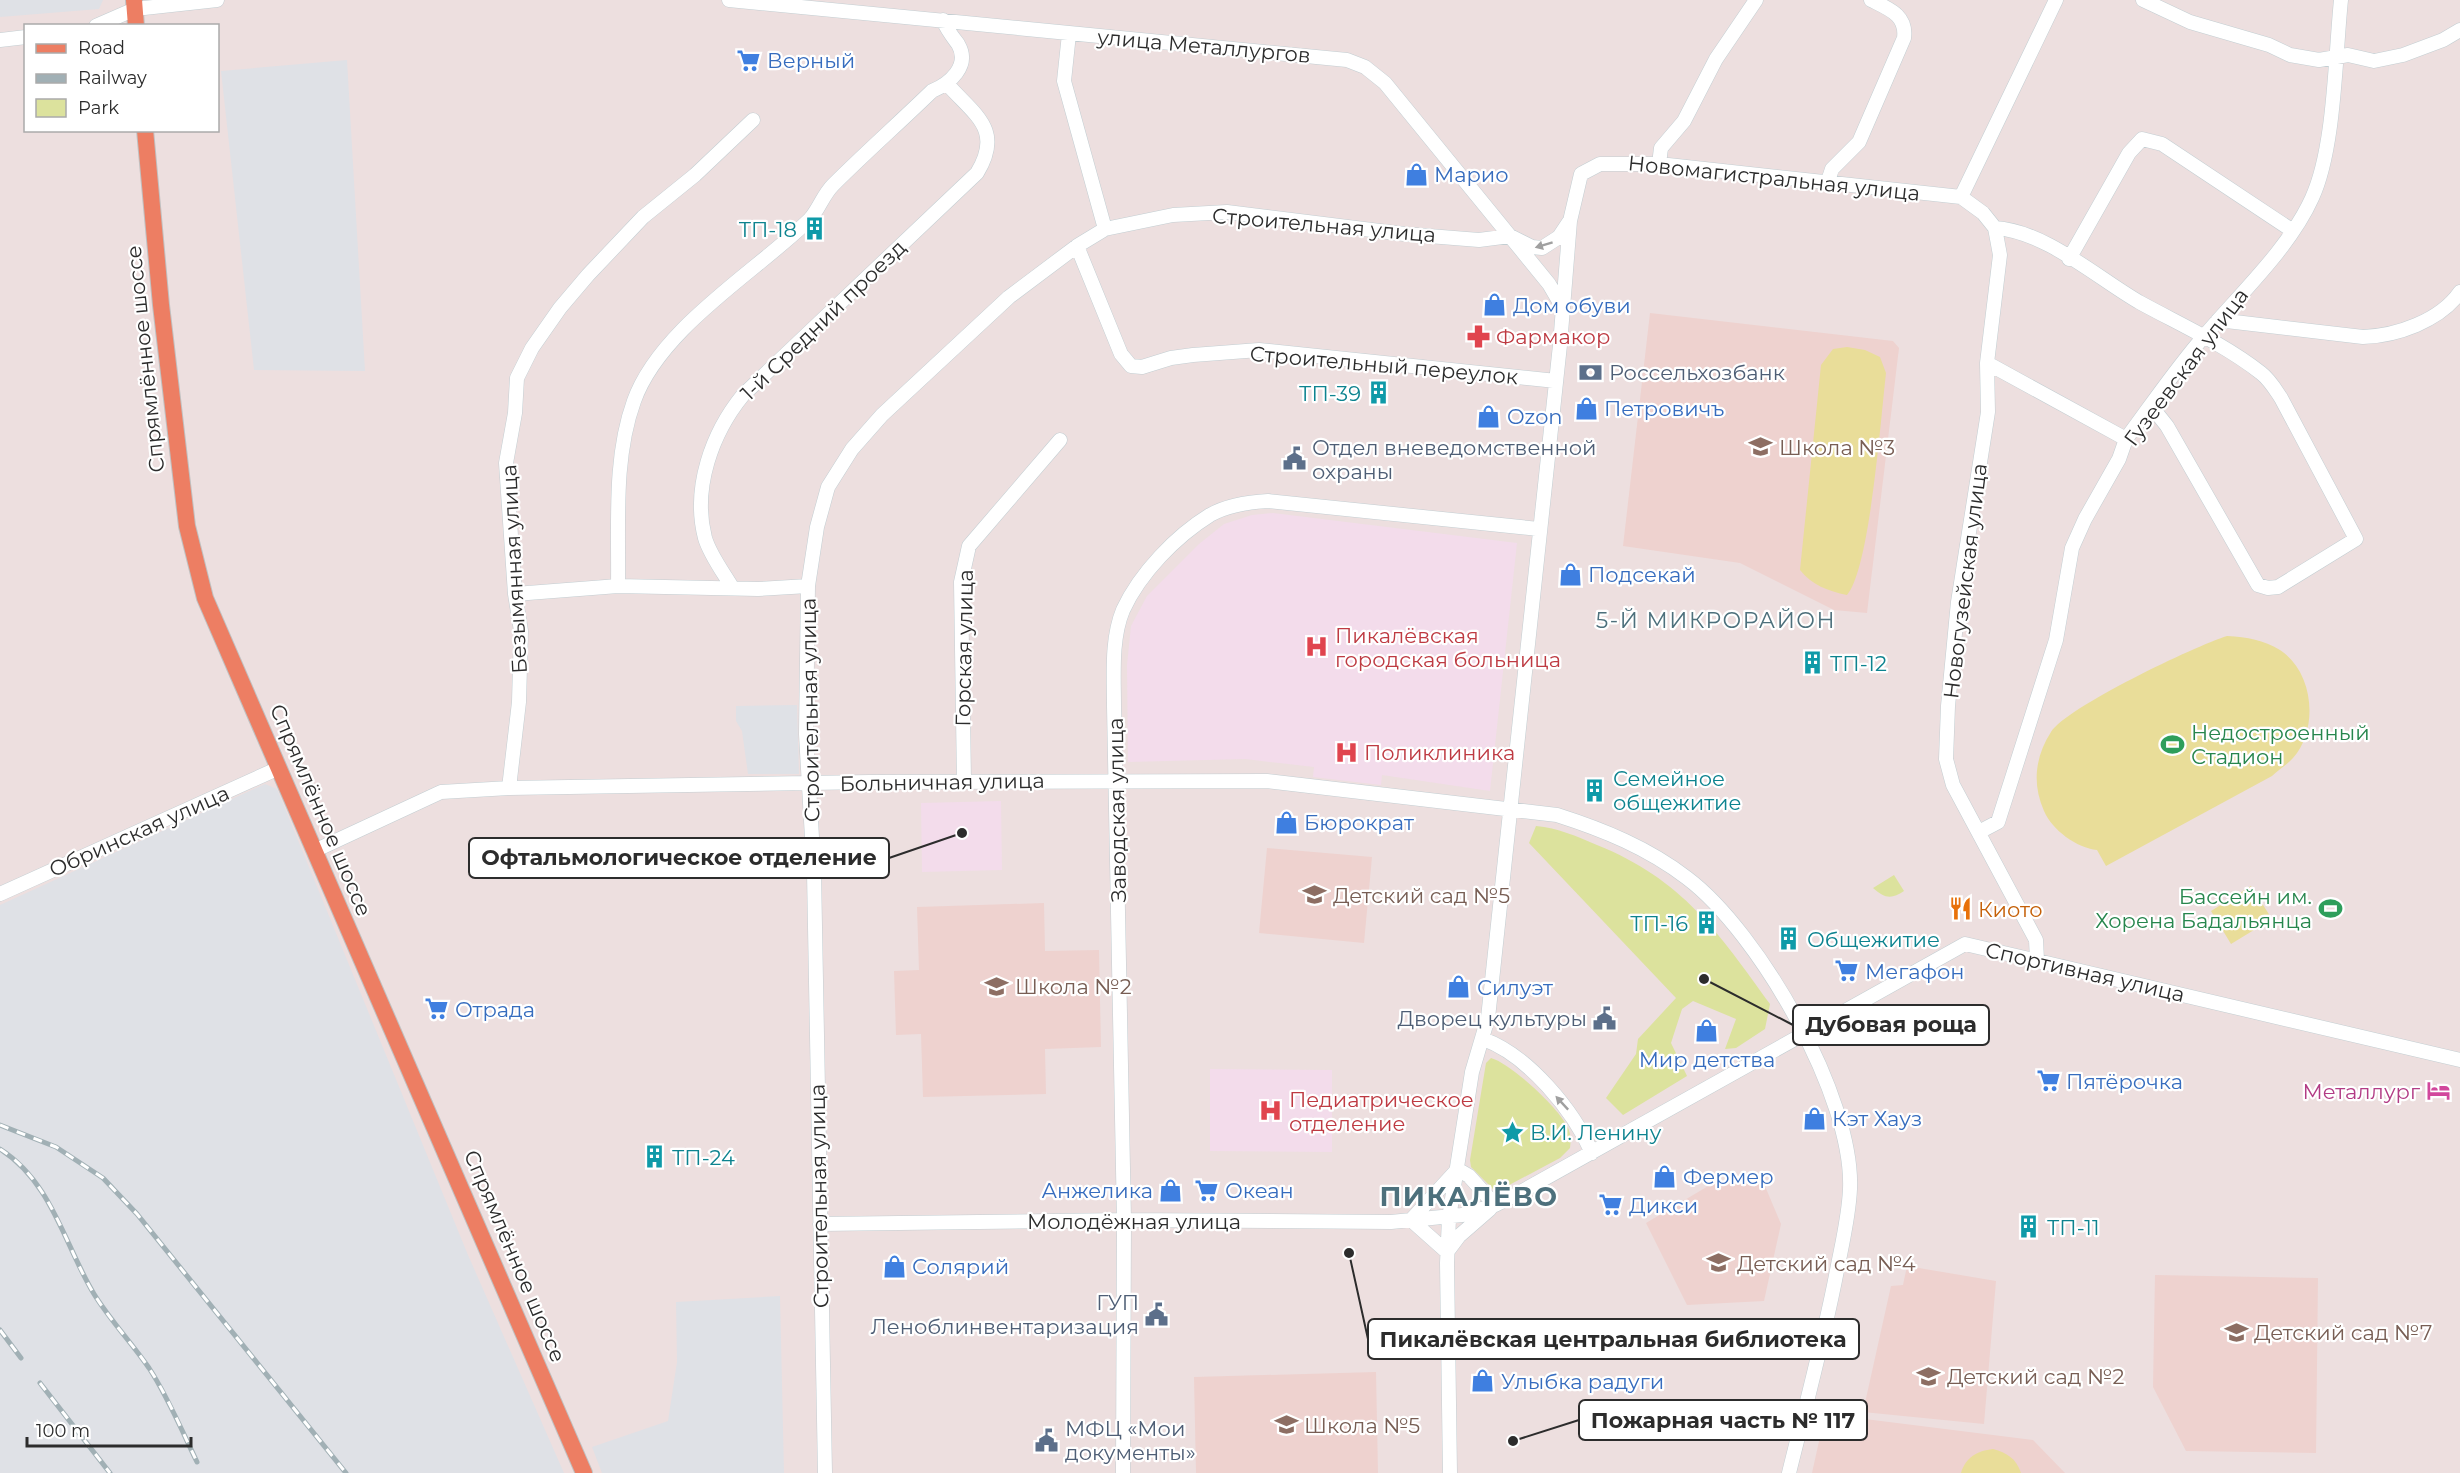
<svg xmlns="http://www.w3.org/2000/svg" width="2460" height="1473" font-family="Montserrat,sans-serif">
<rect width="100%" height="100%" fill="#eddfdf"/>
<path fill="#dfe1e6" d="M0,0H103L99,9L0,17Z
M347,60L365,371L254,370L221,71Z
M797,705L799,774H748L742,731L736,721V706Z
M265,784L277,789L468,1255L564,1473H0V905Z
M780,1296L784,1473H602L592,1447L668,1421L677,1362L676,1302Z"/>
<path fill="#eed2cf" d="M1650,313L1893,341L1899,348L1867,613L1834,610L1740,563L1623,546Z
M1267,848L1372,857L1364,943L1259,933Z
M1044,903L1045,951L1099,950L1101,1047L1045,1049L1046,1094L923,1097L921,1034L896,1035L894,971L919,970L917,907Z
M1762,1179L1781,1224L1764,1301L1687,1305L1646,1223L1715,1182Z
M1907,1266L1996,1281L1984,1424L1863,1412L1891,1286L1903,1285Z
M2155,1275L2318,1278L2316,1453L2186,1451L2153,1387Z
M1376,1372L1378,1473H1196L1194,1377Z
M1825,1414L2033,1440L2065,1473H1812Z"/>
<path fill="#f3dceb" d="M1273,513L1517,543L1490,791L1382,775L1381,785L1313,777L1314,767L1245,759L1128,762L1127,665L1131,626L1147,596L1199,544L1224,524L1252,515Z
M1001,801L1002,870L922,872L921,803Z
M1210,1069L1332,1070V1152L1210,1151Z"/>
<path fill="#dce29d" d="M1536,826C1558,828 1576,836 1597,845C1682,879 1719,933 1770,1004L1765,1029L1736,1048L1725,1049L1736,1019L1693,1001L1682,1009L1671,1043L1687,1076L1623,1115L1606,1098L1636,1054L1638,1039L1676,998L1529,843Z
M1894,875L1904,891C1892,899 1885,899 1873,888Z
M1491,1058C1510,1063 1558,1107 1567,1126C1571,1133 1571,1140 1570,1148L1560,1158L1496,1192L1471,1167L1470,1160L1486,1063Z"/>
<path fill="#e9dd99" d="M1847,347L1865,350L1880,357L1886,373C1881,415 1870,569 1847,595C1828,591 1812,585 1800,570L1821,365L1833,349Z
M2227,636C2248,637 2263,640 2280,650C2314,672 2319,729 2293,758C2287,765 2278,770 2272,776L2106,866L2097,850C2077,848 2052,830 2044,811C2032,784 2035,757 2051,732C2067,707 2195,646 2227,636Z
M2251,886L2272,919L2231,944L2211,911Z
M1993,1449C2007,1453 2016,1458 2021,1473H1961C1966,1457 1977,1451 1993,1449Z"/>
<g fill="none" stroke-linecap="round" stroke-linejoin="round">
<defs>
<path id="minor" d="M729,0L1347,60L1365,67L1385,83L1549,284L1563,308
M2143,0L2190,22L2269,45L2290,55L2319,60L2348,55L2374,61L2403,55L2443,40L2460,30
M96,26L135,9L217,0
M1069,34L1064,81L1105,229
M0,40L26,37
M1659,164L1661,148L1684,121L1716,59L1756,0
M1827,184L1832,169L1859,142L1904,38C1907,15 1889,9 1871,0
M1961,197L2056,0
M1995,228C2045,231 2096,277 2139,302C2181,325 2224,344 2261,373C2270,380 2275,389 2281,398L2356,539L2278,587L2268,588L2258,585L2167,426L2151,406
M1077,246L1121,354L1131,366L1142,367L1171,358L1193,355L1259,350L1556,381
M2069,259L2129,153L2142,139L2162,144L2293,231
M2218,320L2363,337C2396,336 2440,321 2460,292
M1987,363L2126,439
M618,586C619,525 613,459 634,401C660,328 756,272 810,219C819,209 823,195 833,185C865,153 899,123 932,91C949,84 971,66 958,44C952,36 947,30 943,20
M732,587C723,572 710,555 705,538C692,488 712,433 743,395L977,173C1003,130 976,116 948,85
M515,594L618,586L758,589L808,586
M964,781L961,582L969,546L1060,440
M509,788L519,702L521,631L515,594L506,463L515,413L517,378L532,348L560,308L588,275L643,217L695,175L753,120
M1979,832L1998,822L2056,640L2072,548L2085,519L2119,459L2126,439C2152,404 2177,367 2206,334C2241,293 2290,247 2312,198C2335,148 2335,57 2341,0
M314,851L441,792L509,788L870,782L1267,781L1557,815C1604,830 1648,848 1687,878C1759,932 1854,1098 1850,1189C1849,1214 1843,1240 1838,1265C1825,1335 1806,1404 1789,1473
M0,894L279,768
M1483,1039C1528,1055 1574,1111 1592,1153
M1457,1169L1469,1176L1495,1205
M1411,1220L1456,1171
M1411,1220L1447,1252
M820,1224L1124,1220L1391,1222L1462,1215L1495,1205L1517,1194L1965,944L2460,1060
M1447,1252L1459,1236L1490,1209
M825,1473L814,872L806,734L808,586L817,527L828,487L852,449L882,415L1009,297L1077,246L1105,229L1173,215L1227,212L1404,234L1479,240L1510,236L1532,247L1542,248L1559,237L1569,222
M1123,1473L1124,1220L1114,706C1114,675 1111,639 1123,610C1140,573 1176,536 1210,515C1226,506 1249,502 1268,501L1539,529
M1450,1473L1447,1263L1449,1218L1472,1072L1488,1018L1560,345L1570,221L1581,174L1600,164H1659L1961,197L1983,213L1995,228L2000,255L1987,363L1988,412L1958,602L1948,706L1946,759L1953,785L2036,940L2037,960"/>
<path id="major" d="M134,0L136,26
M145,130L161,305L187,526L205,598L584,1473"/>
</defs>
<use href="#minor" stroke="#c3ced2" stroke-width="15"/>
<use href="#major" stroke="#c0c0c0" stroke-width="18"/>
<use href="#minor" stroke="#fff" stroke-width="14"/>
<use href="#major" stroke="#ed7e63" stroke-width="16"/>
<defs>
<path id="rail" d="M0,1125L56,1147L103,1178L137,1214L346,1473
M0,1149C52,1182 64,1244 94,1294C110,1320 131,1342 149,1368C168,1397 182,1431 197,1462
M0,1330L21,1358
M40,1383L110,1473"/>
</defs>
<use href="#rail" stroke="#a1b0b5" stroke-width="5"/>
<use href="#rail" stroke="#fff" stroke-width="3" stroke-dasharray="9" stroke-linecap="butt"/>
</g>
<defs><path id="oneway-solid" d="M-6-.8H1V-3.2L6.5 0L1 3.2V.8H-6Z" transform="scale(1.5)"/></defs>
<g fill="#a0a0a0">
<use href="#oneway-solid" transform="translate(1544 245) rotate(163)"/>
<use href="#oneway-solid" transform="translate(1562 1103) rotate(-133)"/>
</g>
<defs>
<symbol id="supermarket-bare" viewBox="-9 -9 18 18"><path d="M-6-5.5h2.5l.6 2H6L4.5 2H-2.5L-4.4-4H-6ZM-1.5 3.2a1.3 1.3 0 1 0 .1 0ZM3 3.2a1.3 1.3 0 1 0 .1 0Z" fill="#3f7fe0" stroke="#fff" stroke-width="2.5" paint-order="stroke"/></symbol>
<symbol id="shop-bare" viewBox="-9 -9 18 18"><path d="M-5-2.5h2.3a2.7 3.5 0 0 1 5.4 0H5L5.5 6h-11ZM-1.5-2.5h3a1.5 2.3 0 0 0-3 0Z" fill="#3f7fe0" stroke="#fff" stroke-width="2.5" paint-order="stroke"/></symbol>
<symbol id="building-bare" viewBox="-9 -9 18 18"><path d="M-4-6H4V6H1V3H-1V6H-4ZM-2.5-4.3h1.7v1.8h-1.7ZM.8-4.3h1.7v1.8H.8ZM-2.5-1h1.7V.8h-1.7ZM.8-1h1.7V.8H.8Z" fill="#0f9aa8" stroke="#fff" stroke-width="2.5" paint-order="stroke"/></symbol>
<symbol id="pharmacy-bare" viewBox="-9 -9 18 18"><path d="M-2-6h4v4h4v4h-4v4h-4v-4h-4v-4h4Z" fill="#e0444e" stroke="#fff" stroke-width="2.5" paint-order="stroke"/></symbol>
<symbol id="bank-bare" viewBox="-9 -9 18 18"><path d="M-6-4H6V4H-6ZM0-2.3a2.3 2.3 0 1 0 0 4.6a2.3 2.3 0 1 0 0-4.6Z" fill="#5c6f8a" stroke="#fff" stroke-width="2.5" paint-order="stroke"/></symbol>
<symbol id="school-bare" viewBox="-9 -9 18 18"><path d="M0-5L7-2L0 1L-7-2ZM-4 1L0 2.5L4 1V4Q0 6-4 4Z" fill="#8d6e63" stroke="#fff" stroke-width="2.5" paint-order="stroke"/></symbol>
<symbol id="civic-bare" viewBox="-9 -9 18 18"><path d="M-.6-6.5H3V-4.5H.6V-3L4-1V1h2V6H-6V1h2V-1L-.6-3ZM-1.2 2.5V6h2.4V2.5Z" fill="#5c6f8a" stroke="#fff" stroke-width="2.5" paint-order="stroke"/></symbol>
<symbol id="hospital-bare" viewBox="-9 -9 18 18"><path d="M-5-5h3v3.5h4V-5h3V5h-3V1.5h-4V5h-3Z" fill="#e0444e" stroke="#fff" stroke-width="2.5" paint-order="stroke"/></symbol>
<symbol id="stadium-bare" viewBox="-9 -9 18 18"><path d="M0-5a6.5 5 0 1 0 0 10a6.5 5 0 1 0 0-10ZM-3.5-1.8h7v3.6h-7Z" fill="#2e9e5b" stroke="#fff" stroke-width="2.5" paint-order="stroke"/></symbol>
<symbol id="restaurant-bare" viewBox="-9 -9 18 18"><path d="M-5-6h1v4h1v-4h1v4h1v-4h1v5L-1.5 .5V6h-2V.5L-5-1ZM5-6V6H3V1.5H1.5Q1.5-4 5-6Z" fill="#e8710a" stroke="#fff" stroke-width="2.5" paint-order="stroke"/></symbol>
<symbol id="hotel-bare" viewBox="-9 -9 18 18"><path d="M-6-4.5h1.5V1H6V5H4.5V3h-9V5H-6ZM-4 0a1.8 1.8 0 1 1 3.6 0ZM.5 0V-2.5h3Q6-2.5 6 0Z" fill="#d1479c" stroke="#fff" stroke-width="2.5" paint-order="stroke"/></symbol>
<symbol id="sight-bare" viewBox="-9 -9 18 18"><path d="M0-6L1.8-2.2L6-1.7L2.9 1.2L3.7 5.4L0 3.3L-3.7 5.4L-2.9 1.2L-6-1.7L-1.8-2.2Z" fill="#0f9aa8" stroke="#fff" stroke-width="2.5" paint-order="stroke"/></symbol>
</defs>
<g fill-rule="evenodd">
<use href="#supermarket-bare" x="732" y="44" width="33" height="33"/>
<use href="#shop-bare" x="1400" y="158" width="33" height="33"/>
<use href="#building-bare" x="798" y="212" width="33" height="33"/>
<use href="#shop-bare" x="1478" y="288" width="33" height="33"/>
<use href="#pharmacy-bare" x="1462" y="320" width="33" height="33"/>
<use href="#bank-bare" x="1574" y="356" width="33" height="33"/>
<use href="#building-bare" x="1362" y="376" width="33" height="33"/>
<use href="#shop-bare" x="1570" y="392" width="33" height="33"/>
<use href="#shop-bare" x="1472" y="400" width="33" height="33"/>
<use href="#school-bare" x="1744" y="430" width="33" height="33"/>
<use href="#civic-bare" x="1278" y="442" width="33" height="33"/>
<use href="#shop-bare" x="1554" y="558" width="33" height="33"/>
<use href="#hospital-bare" x="1300" y="630" width="33" height="33"/>
<use href="#building-bare" x="1796" y="646" width="33" height="33"/>
<use href="#stadium-bare" x="2156" y="728" width="33" height="33"/>
<use href="#hospital-bare" x="1330" y="736" width="33" height="33"/>
<use href="#building-bare" x="1578" y="774" width="33" height="33"/>
<use href="#shop-bare" x="1270" y="806" width="33" height="33"/>
<use href="#school-bare" x="1298" y="878" width="33" height="33"/>
<use href="#stadium-bare" x="2314" y="892" width="33" height="33"/>
<use href="#restaurant-bare" x="1944" y="892" width="33" height="33"/>
<use href="#building-bare" x="1690" y="906" width="33" height="33"/>
<use href="#building-bare" x="1772" y="922" width="33" height="33"/>
<use href="#supermarket-bare" x="1830" y="954" width="33" height="33"/>
<use href="#school-bare" x="980" y="970" width="33" height="33"/>
<use href="#shop-bare" x="1442" y="970" width="33" height="33"/>
<use href="#supermarket-bare" x="420" y="992" width="33" height="33"/>
<use href="#civic-bare" x="1588" y="1002" width="33" height="33"/>
<use href="#shop-bare" x="1690" y="1014" width="33" height="33"/>
<use href="#supermarket-bare" x="2032" y="1064" width="33" height="33"/>
<use href="#hotel-bare" x="2422" y="1074" width="33" height="33"/>
<use href="#hospital-bare" x="1254" y="1094" width="33" height="33"/>
<use href="#shop-bare" x="1798" y="1102" width="33" height="33"/>
<use href="#sight-bare" x="1496" y="1116" width="33" height="33"/>
<use href="#building-bare" x="638" y="1140" width="33" height="33"/>
<use href="#shop-bare" x="1648" y="1160" width="33" height="33"/>
<use href="#shop-bare" x="1154" y="1174" width="33" height="33"/>
<use href="#supermarket-bare" x="1190" y="1174" width="33" height="33"/>
<use href="#supermarket-bare" x="1594" y="1188" width="33" height="33"/>
<use href="#building-bare" x="2012" y="1210" width="33" height="33"/>
<use href="#school-bare" x="1702" y="1246" width="33" height="33"/>
<use href="#shop-bare" x="878" y="1250" width="33" height="33"/>
<use href="#civic-bare" x="1140" y="1298" width="33" height="33"/>
<use href="#school-bare" x="2220" y="1316" width="33" height="33"/>
<use href="#school-bare" x="1912" y="1360" width="33" height="33"/>
<use href="#shop-bare" x="1466" y="1364" width="33" height="33"/>
<use href="#school-bare" x="1270" y="1408" width="33" height="33"/>
<use href="#civic-bare" x="1030" y="1424" width="33" height="33"/>
</g>
<g text-anchor="middle" dominant-baseline="central" stroke-width="4.5" stroke-linejoin="round" paint-order="stroke">
<g font-size="21" fill="#2c2c2c" stroke="#fff">
<text transform="translate(1204 46) rotate(5)">улица Металлургов</text>
<text transform="translate(1774 178) rotate(6)">Новомагистральная улица</text>
<text transform="translate(1324 225) rotate(5)">Строительная улица</text>
<text transform="translate(823 320) rotate(-44)">1-й Средний проезд</text>
<text transform="translate(145 359) rotate(-96)">Спрямлённое шоссе</text>
<text transform="translate(1384 365) rotate(5)">Строительный переулок</text>
<text transform="translate(2186 367) rotate(-53)">Гузеевская улица</text>
<text transform="translate(514 569) rotate(-93)">Безымянная улица</text>
<text transform="translate(1965 581) rotate(-83)">Новогузейская улица</text>
<text transform="translate(964 648) rotate(-89)">Горская улица</text>
<text transform="translate(810 710) rotate(-91)">Строительная улица</text>
<text transform="translate(942 782) rotate(-1)">Больничная улица</text>
<text transform="translate(321 810) rotate(67)">Спрямлённое шоссе</text>
<text transform="translate(1117 810) rotate(-91)">Заводская улица</text>
<text transform="translate(139 831) rotate(-24)">Обринская улица</text>
<text transform="translate(2085 972) rotate(13)">Спортивная улица</text>
<text transform="translate(819 1196) rotate(-91)">Строительная улица</text>
<text x="1134" y="1221">Молодёжная улица</text>
<text transform="translate(515 1256) rotate(67)">Спрямлённое шоссе</text>
</g>
<g font-size="21" fill="#366cbe" stroke="#fff" text-anchor="start">
<text x="767" y="60">Верный</text>
<text x="1434" y="174">Марио</text>
<text x="1513" y="305">Дом обуви</text>
<text x="1604" y="408">Петровичъ</text>
<text x="1507" y="416">Ozon</text>
<text x="1588" y="574">Подсекай</text>
<text x="1304" y="822">Бюрократ</text>
<text x="1865" y="971">Мегафон</text>
<text x="1477" y="987">Силуэт</text>
<text x="455" y="1009">Отрада</text>
<text x="1707" y="1059" text-anchor="middle">Мир детства</text>
<text x="2066" y="1081">Пятёрочка</text>
<text x="1832" y="1118">Кэт Хауз</text>
<text x="1683" y="1176">Фермер</text>
<text x="1153" y="1190" text-anchor="end">Анжелика</text>
<text x="1225" y="1190">Океан</text>
<text x="1629" y="1205">Дикси</text>
<text x="912" y="1266">Солярий</text>
<text x="1501" y="1381">Улыбка радуги</text>
</g>
<g font-size="21" fill="#0d838f" stroke="#fff" text-anchor="start">
<text x="797" y="229" text-anchor="end">ТП-18</text>
<text x="1361" y="393" text-anchor="end">ТП-39</text>
<text x="1830" y="663">ТП-12</text>
<text x="1613" y="778">Семейное<tspan x="1613" dy="24">общежитие</tspan></text>
<text x="1688" y="923" text-anchor="end">ТП-16</text>
<text x="1807" y="939">Общежитие</text>
<text x="1530" y="1132">В.И. Ленину</text>
<text x="672" y="1157">ТП-24</text>
<text x="2047" y="1227">ТП-11</text>
</g>
<g font-size="21" fill="#be3a42" stroke="#fff" text-anchor="start">
<text x="1496" y="336">Фармакор</text>
<text x="1335" y="635">Пикалёвская<tspan x="1335" dy="24">городская больница</tspan></text>
<text x="1364" y="752">Поликлиника</text>
<text x="1289" y="1099">Педиатрическое<tspan x="1289" dy="24">отделение</tspan></text>
</g>
<g font-size="21" fill="#4e5e75" stroke="#fff" text-anchor="start">
<text x="1609" y="372">Россельхозбанк</text>
<text x="1312" y="447">Отдел вневедомственной<tspan x="1312" dy="24">охраны</tspan></text>
<text x="1587" y="1018" text-anchor="end">Дворец культуры</text>
<text x="1139" y="1302" text-anchor="end">ГУП<tspan x="1139" dy="24">Леноблинвентаризация</tspan></text>
<text x="1065" y="1428">МФЦ «Мои<tspan x="1065" dy="24">документы»</tspan></text>
</g>
<g font-size="21" fill="#785e54" stroke="#fff" text-anchor="start">
<text x="1779" y="447">Школа №3</text>
<text x="1333" y="895">Детский сад №5</text>
<text x="1015" y="986">Школа №2</text>
<text x="1737" y="1263">Детский сад №4</text>
<text x="2254" y="1332">Детский сад №7</text>
<text x="1947" y="1376">Детский сад №2</text>
<text x="1304" y="1425">Школа №5</text>
</g>
<g font-size="21" fill="#27864d" stroke="#fff" text-anchor="start">
<text x="2191" y="732">Недостроенный<tspan x="2191" dy="24">Стадион</tspan></text>
<text x="2312" y="896" text-anchor="end">Бассейн им.<tspan x="2312" dy="24">Хорена Бадальянца</tspan></text>
</g>
<g font-size="21" fill="#c56008" stroke="#fff" text-anchor="start">
<text x="1978" y="909">Киото</text>
</g>
<g font-size="21" fill="#b23c85" stroke="#fff" text-anchor="end">
<text x="2420" y="1091">Металлург</text>
</g>
<g font-size="22" letter-spacing="1.5" fill="#4d707c" stroke="#fff">
<text x="1716" y="620">5-Й МИКРОРАЙОН</text>
</g>
<g font-size="27" font-weight="bold" letter-spacing="1.5" fill="#4d707c" stroke="#fff">
<text x="1469" y="1196">ПИКАЛЁВО</text>
</g>
</g>
<path fill="none" stroke="#2c2c2c" stroke-width="2" d="M962 833L889 858M1704 979L1793 1025M1349 1253L1368 1339M1513 1441L1579 1420"/>
<g fill="#2c2c2c" stroke="#fff" stroke-width="2">
<circle cx="962" cy="833" r="6"/>
<circle cx="1704" cy="979" r="6"/>
<circle cx="1349" cy="1253" r="6"/>
<circle cx="1513" cy="1441" r="6"/>
</g>
<g fill="#fff" stroke="#2c2c2c" stroke-width="2">
<rect x="469" y="838" width="420" height="40" rx="6"/>
<rect x="1793" y="1005" width="196" height="40" rx="6"/>
<rect x="1368" y="1319" width="491" height="40" rx="6"/>
<rect x="1579" y="1400" width="288" height="40" rx="6"/>
</g>
<g font-size="22" text-anchor="middle" font-weight="bold" fill="#2c2c2c">
<text x="679" y="865">Офтальмологическое отделение</text>
<text x="1891" y="1032">Дубовая роща</text>
<text x="1613" y="1347">Пикалёвская центральная библиотека</text>
<text x="1723" y="1428">Пожарная часть № 117</text>
</g>
<rect x="24" y="24" width="195" height="108" fill="#ffffff" stroke="#ababab" stroke-width="1.5"/>
<rect x="36" y="44" width="30" height="9" fill="#ed7e63" stroke="#ababab" stroke-width="1.5"/>
<text x="78" y="54" font-size="18" fill="#2c2c2c">Road</text>
<rect x="36" y="74" width="30" height="9" fill="#a1b0b5" stroke="#ababab" stroke-width="1.5"/>
<text x="78" y="84" font-size="18" fill="#2c2c2c">Railway</text>
<rect x="36" y="99" width="30" height="18" fill="#dce29d" stroke="#ababab" stroke-width="1.5"/>
<text x="78" y="114" font-size="18" fill="#2c2c2c">Park</text>
<path d="M27 1437v9h164v-9" fill="none" stroke="#2c2c2c" stroke-width="3"/>
<text x="36" y="1437" font-size="18" fill="#2c2c2c" stroke="#ffffff" stroke-width="4.5" paint-order="stroke">100 m</text>
</svg>
